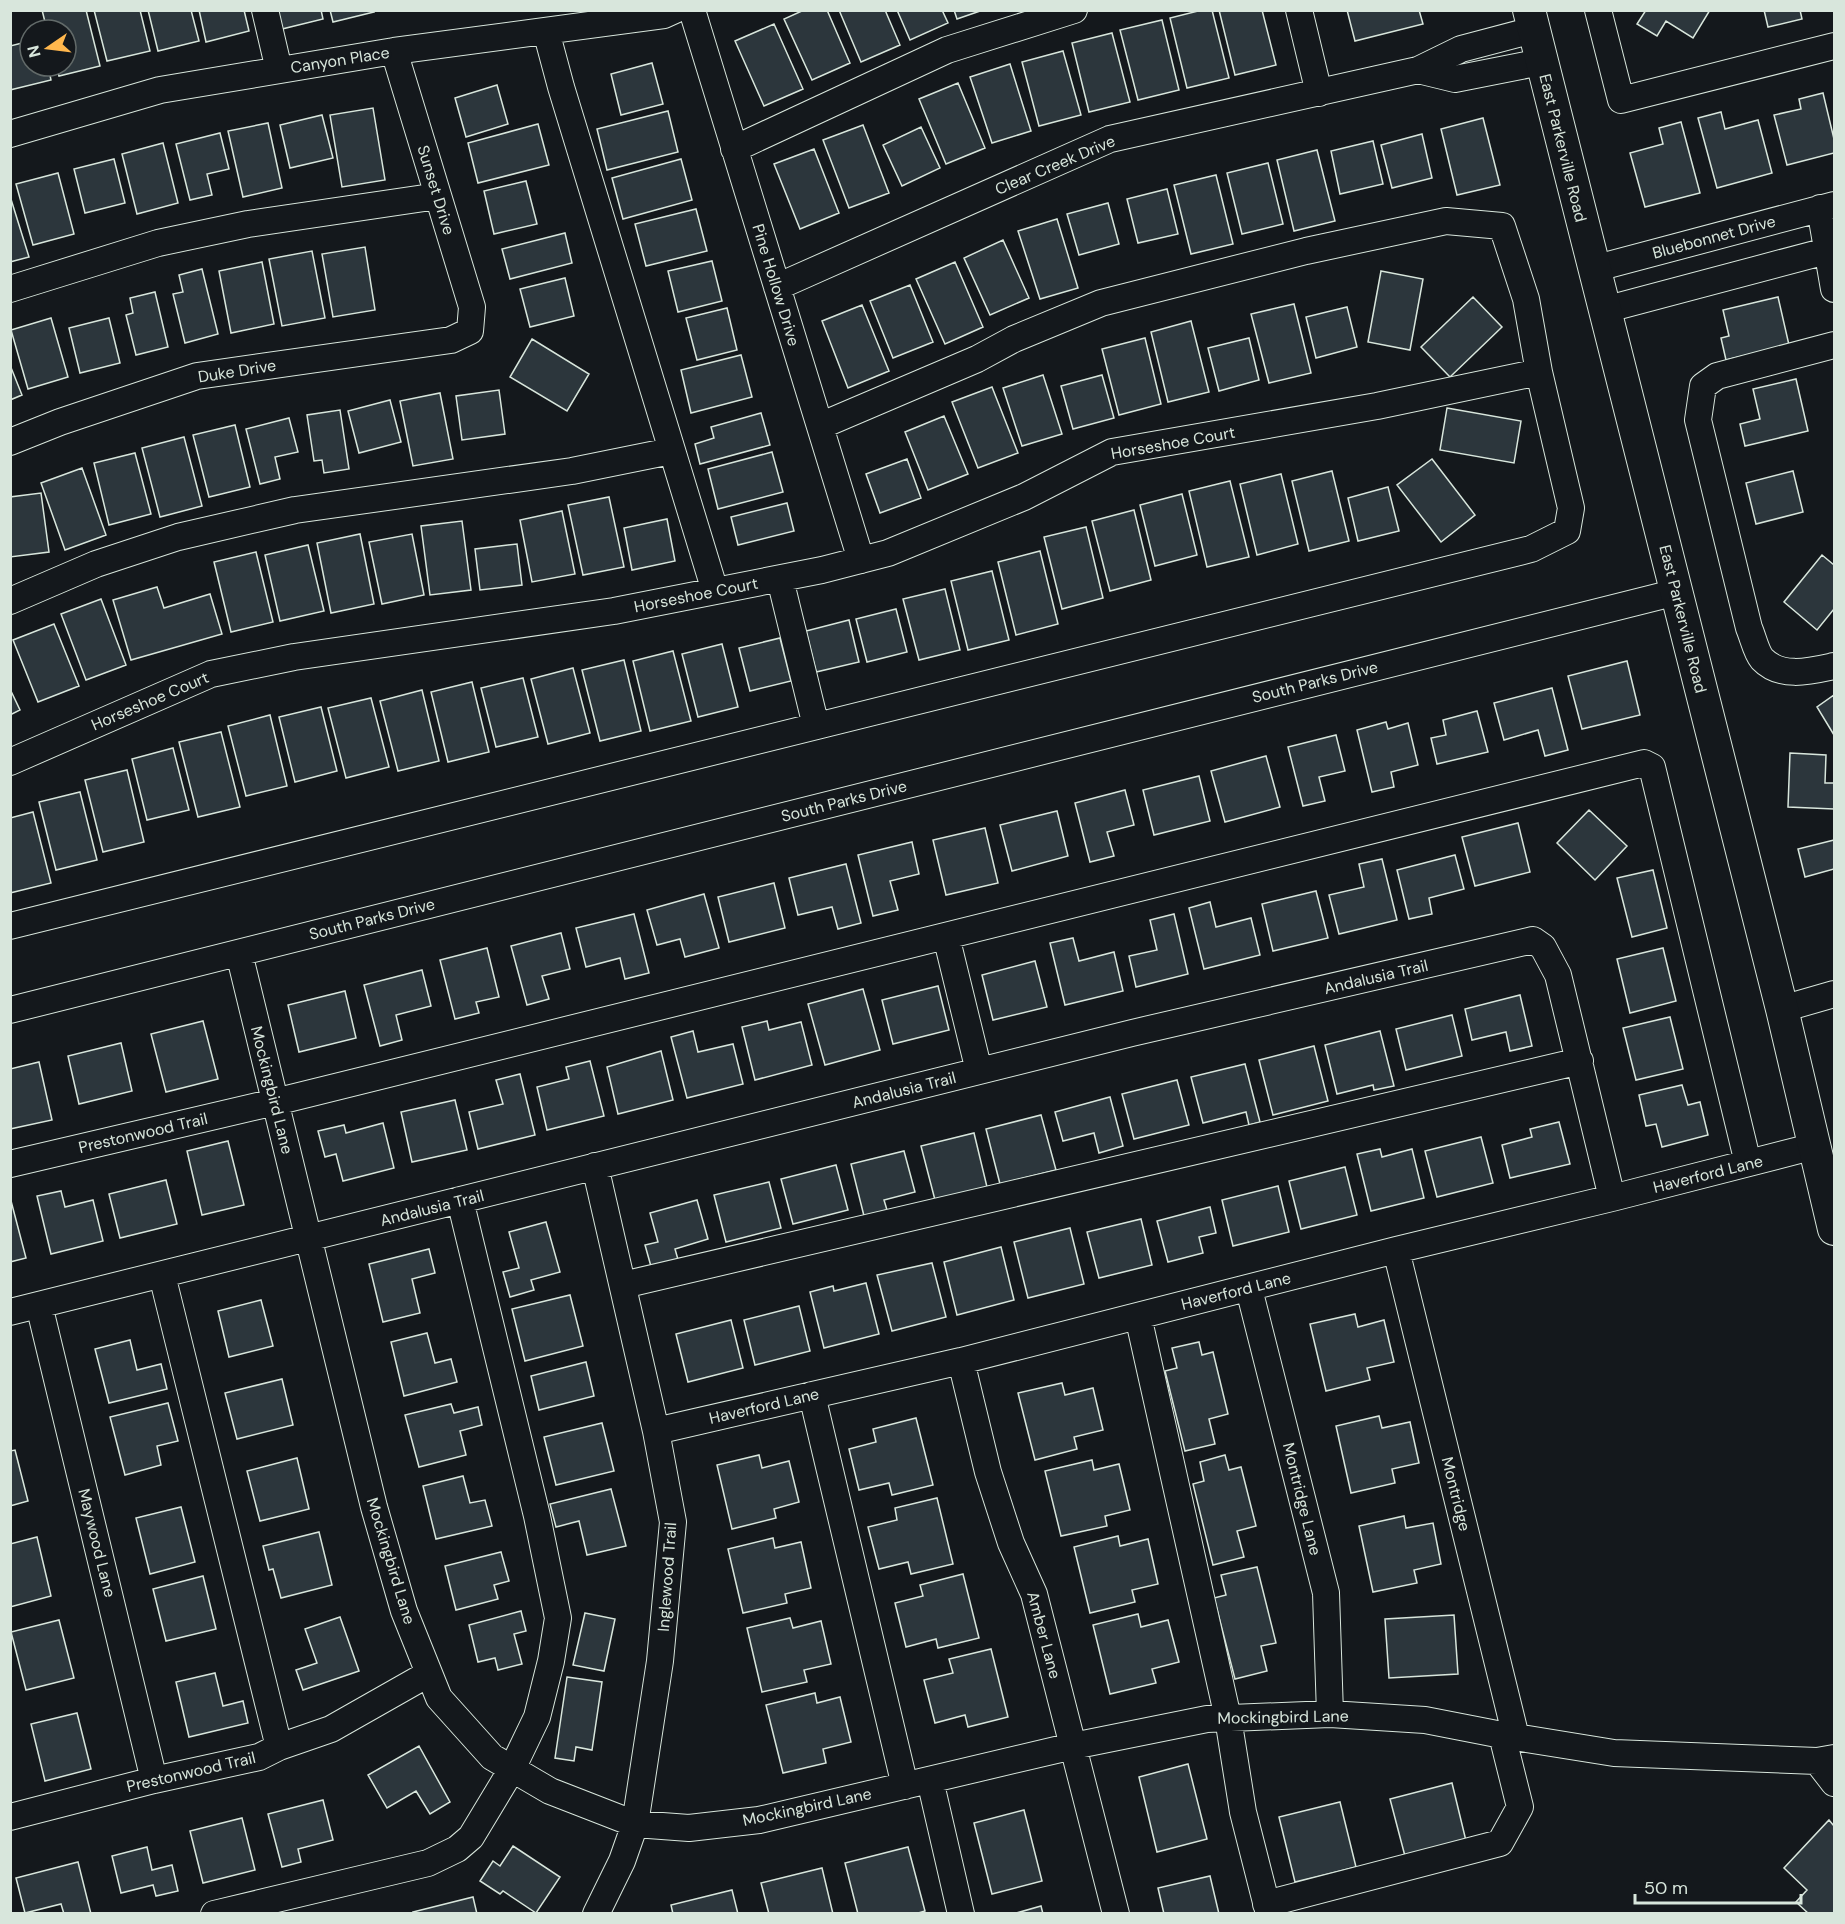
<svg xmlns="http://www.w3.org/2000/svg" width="1845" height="1924" font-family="'DM Sans',sans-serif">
<rect width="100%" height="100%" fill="#14181c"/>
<path fill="#2c363c" stroke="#d8e6dc" stroke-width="1.5" d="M42,10H86L100,66L59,76L56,66H66V30H47Z
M94,10H140L150,51L107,61Z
M148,10H191L199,41L158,51Z
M199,10H244L249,31L206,42Z
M278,10H321L323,19L282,29Z
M330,10H373L374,12L333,22Z
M804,10H827L850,63L812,80L784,19Z
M839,10H885L900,45L861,62Z
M897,10H942L948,23L910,40Z
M954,10H983L957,19Z
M1202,10H1212L1229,78L1187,88L1170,18Z
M1219,10H1262L1276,65L1235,75Z
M1347,10H1419L1423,24L1355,41Z
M1646,10H1710L1693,38L1666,21L1657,36L1637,24Z
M1764,10H1800L1802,19L1768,27Z
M1162,20L1179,90L1138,100L1120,30Z
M774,24L803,89L764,106L735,41Z
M1112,33L1130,102L1089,112L1072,43Z
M30,41V66H48L51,80L10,90V46Z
M1063,51L1081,115L1039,126L1022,62Z
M652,63L663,104L621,115L611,74Z
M1010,64L1031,131L992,143L970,77Z
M958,83L985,148L946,164L919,99Z
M497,85L508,124L466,137L455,98Z
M1823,93L1834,139V153L1787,165L1774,115L1801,109L1799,99Z
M373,108L385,180L342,187L330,115Z
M668,111L678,152L607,170L597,129Z
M1721,112L1725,129L1758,120L1772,173L1717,188L1698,118Z
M322,115L333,158L290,168L280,125Z
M1483,118L1500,185L1457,195L1441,129Z
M1681,122L1700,193L1645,207L1630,153L1663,144L1659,128Z
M268,123L282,188L243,197L228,131Z
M538,124L549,165L478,183L468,143Z
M863,125L889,193L849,208L823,140Z
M921,127L940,168L902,186L883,145Z
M220,133L229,169L207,174L212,195L190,200L176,144Z
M1422,134L1432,178L1392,188L1381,145Z
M1373,141L1383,184L1340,194L1331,151Z
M163,143L178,203L137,214L122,154Z
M814,149L839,213L800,229L774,164Z
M1317,150L1335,221L1294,231L1277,160Z
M114,159L125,203L85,213L74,169Z
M681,159L692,200L623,219L612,178Z
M1268,163L1283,224L1242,234L1227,173Z
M58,173L74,234L33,245L16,184Z
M1216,175L1233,244L1191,254L1174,185Z
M526,181L537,224L494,234L484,191Z
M1167,189L1178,234L1138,243L1127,199Z
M10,196L29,257L10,262Z
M1108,203L1119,244L1079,255L1067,214Z
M696,209L707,251L646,266L635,224Z
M1057,219L1078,288L1040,299L1018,231Z
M565,233L572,263L510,279L502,249Z
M1003,240L1029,298L990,315L964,258Z
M365,247L375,310L333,317L322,254Z
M312,251L325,318L282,326L269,259Z
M712,261L722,301L678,312L668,271Z
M262,262L274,324L231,333L219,271Z
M955,262L983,327L945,344L916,279Z
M202,269L218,334L185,343L173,294L183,292L179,275Z
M1381,271L1423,279L1410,350L1368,342Z
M565,278L574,316L530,327L520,289Z
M910,285L933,342L893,358L870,301Z
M155,292L168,347L136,355L126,315L133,313L130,298Z
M1473,297L1502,327L1450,377L1421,347Z
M1778,297L1789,345L1726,360L1721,338L1729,336L1723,310Z
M1294,304L1311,373L1269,383L1251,314Z
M862,305L889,371L848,388L822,321Z
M1347,307L1357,347L1316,358L1306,317Z
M727,308L737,350L697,360L686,318Z
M51,318L68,377L28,389L11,330Z
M109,318L120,363L80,373L69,328Z
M1191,321L1209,392L1168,402L1151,332Z
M1145,338L1161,404L1119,415L1102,349Z
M1249,338L1259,380L1219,391L1208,348Z
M532,339L589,374L567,411L510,377Z
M741,355L752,397L691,413L681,370Z
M10,365L22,395L10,400Z
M1043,375L1062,434L1022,446L1003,388Z
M1102,375L1114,418L1073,429L1061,386Z
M1796,379L1808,431L1745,446L1740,424L1760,419L1753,389Z
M992,387L1018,453L978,468L952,402Z
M499,390L505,434L462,440L456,396Z
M440,393L453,459L413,466L400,401Z
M390,400L401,442L359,453L348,411Z
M1447,408L1521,421L1514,463L1440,450Z
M340,410L349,469L324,473L322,460L314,461L307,415Z
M761,413L770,445L700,464L695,444L714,438L711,427Z
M944,416L968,474L928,490L905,432Z
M289,418L298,452L275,457L280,479L260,484L246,429Z
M235,425L250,487L209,497L193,435Z
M184,437L202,506L160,517L142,448Z
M772,452L783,492L718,509L708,469Z
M135,453L151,514L109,525L94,463Z
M907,459L921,498L880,513L866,474Z
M1432,459L1475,515L1441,542L1397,485Z
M82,468L106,535L65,550L41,483Z
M1332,471L1349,541L1309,551L1292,481Z
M1793,471L1803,512L1756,524L1746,483Z
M1281,474L1298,544L1257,555L1240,484Z
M1230,481L1249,557L1207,567L1189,491Z
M1388,487L1399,531L1358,541L1348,498Z
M41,493L49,552L10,557V497Z
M1182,494L1197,555L1155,566L1140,505Z
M609,497L624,567L583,575L568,505Z
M787,503L794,531L738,545L731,517Z
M1134,510L1151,580L1110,591L1092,521Z
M562,511L575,574L532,582L520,520Z
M667,519L675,561L632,570L624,528Z
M462,521L471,590L430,595L421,526Z
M1086,527L1103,598L1062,609L1044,537Z
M360,534L374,604L331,613L317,543Z
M412,534L424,595L382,604L369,542Z
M517,544L522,585L480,590L475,549Z
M308,545L324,611L280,621L265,555Z
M1040,551L1058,624L1016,635L998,562Z
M256,552L273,622L231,632L214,562Z
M1822,555L1834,565V609L1817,630L1784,602Z
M992,571L1009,640L968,650L951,581Z
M157,587L164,608L210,594L222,634L131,660L113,600Z
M945,589L960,650L919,660L903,599Z
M101,599L126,665L86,680L61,614Z
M896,609L907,652L867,662L856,619Z
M849,620L859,662L816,672L806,631Z
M54,624L79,686L38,702L13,640Z
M780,638L791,681L750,691L739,648Z
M722,644L738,707L698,717L682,654Z
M673,651L691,721L650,731L633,661Z
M624,660L641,731L600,741L582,670Z
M1627,661L1640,715L1582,729L1568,676Z
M573,668L590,733L548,744L531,679Z
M523,678L538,737L496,747L481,688Z
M472,682L489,752L448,762L431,692Z
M1552,688L1568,750L1545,756L1538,730L1504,740L1494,703Z
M10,689L20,710L10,715Z
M422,690L439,761L398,771L380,701Z
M1834,695V735L1817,707Z
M371,698L389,767L346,778L328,708Z
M321,707L337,771L295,782L279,717Z
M1477,711L1488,752L1437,764L1431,738L1446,735L1443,720Z
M270,715L287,786L246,796L228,726Z
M1386,722L1388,729L1408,723L1418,765L1391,772L1394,787L1372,792L1357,730Z
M221,732L240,807L198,817L179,742Z
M1336,735L1345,771L1319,777L1325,801L1303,806L1288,747Z
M173,748L189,810L147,820L132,759Z
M1790,753L1826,755L1825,783H1834V809L1788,807Z
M1266,756L1280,807L1225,822L1211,771Z
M127,770L144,842L103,852L85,780Z
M1199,776L1210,821L1154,835L1143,790Z
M1125,790L1134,825L1107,832L1114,856L1090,862L1075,803Z
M80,792L97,860L56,870L39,802Z
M1589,810L1627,846L1595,880L1557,843Z
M1057,811L1068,856L1012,871L1000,825Z
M33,812L51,883L10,893V818Z
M1518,823L1530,872L1475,886L1462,837Z
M985,828L998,883L946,895L933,840Z
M1834,840V869L1805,877L1798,849Z
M912,842L919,874L890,881L898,910L873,916L858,855Z
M1455,855L1464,889L1429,898L1432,914L1409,919L1397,870Z
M1382,859L1397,920L1339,934L1329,895L1364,887L1359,864Z
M846,864L861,923L838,929L832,907L798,915L789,878Z
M1653,870L1667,928L1632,937L1617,878Z
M774,883L785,928L729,942L718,897Z
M1316,891L1328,938L1273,951L1262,904Z
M704,894L719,948L685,957L680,939L657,945L647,910Z
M1210,902L1216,927L1251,918L1260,955L1204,969L1189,908Z
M634,914L649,973L625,979L620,958L586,967L576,928Z
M1174,914L1188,974L1136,987L1129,956L1157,950L1150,920Z
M561,933L570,969L542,976L549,999L527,1005L511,946Z
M1073,938L1079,961L1114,952L1123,991L1065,1005L1050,943Z
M487,948L499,997L476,1002L479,1013L455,1019L440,960Z
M1663,948L1676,1001L1630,1013L1617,959Z
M1035,961L1047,1007L993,1020L982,975Z
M422,970L431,1006L396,1015L402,1040L380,1046L364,985Z
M938,986L949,1030L893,1044L882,1000Z
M863,989L880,1050L825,1065L808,1004Z
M345,991L356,1038L299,1052L288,1005Z
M1520,995L1532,1046L1510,1051L1506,1032L1472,1040L1465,1009Z
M1452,1015L1462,1056L1406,1070L1396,1029Z
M1670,1017L1683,1069L1636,1080L1623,1028Z
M203,1021L218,1079L166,1092L151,1034Z
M767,1021L769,1030L801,1022L812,1065L755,1080L742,1027Z
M693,1031L698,1052L733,1044L743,1084L687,1098L671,1037Z
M1380,1031L1394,1086L1374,1090L1373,1085L1337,1094L1325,1045Z
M121,1043L132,1091L79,1104L68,1056Z
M1314,1046L1328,1101L1273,1115L1259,1060Z
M661,1051L673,1100L618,1114L607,1067Z
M590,1061L604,1116L547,1130L537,1087L569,1079L566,1067Z
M39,1062L52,1120L10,1129V1069Z
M1245,1064L1260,1122L1249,1125L1246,1112L1203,1123L1191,1077Z
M520,1074L535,1135L478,1149L469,1112L503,1104L496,1080Z
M1177,1080L1189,1125L1134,1139L1122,1094Z
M1682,1085L1688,1105L1700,1102L1708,1135L1662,1147L1656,1124L1646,1126L1639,1095Z
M1110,1097L1123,1146L1099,1153L1094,1133L1063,1141L1055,1112Z
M455,1100L467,1150L412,1162L401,1112Z
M1041,1115L1056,1170L1000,1184L986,1129Z
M1559,1122L1570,1164L1510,1178L1502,1145L1532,1137L1530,1129Z
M383,1123L394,1168L343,1181L336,1154L325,1157L318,1131L344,1125L346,1133Z
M974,1133L987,1187L935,1200L921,1146Z
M1481,1137L1493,1183L1437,1197L1425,1151Z
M228,1141L244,1205L202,1215L187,1151Z
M1380,1149L1382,1157L1412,1149L1424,1198L1371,1211L1357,1154Z
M904,1151L915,1192L884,1200L887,1210L864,1216L851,1164Z
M836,1165L848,1210L793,1224L781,1179Z
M1345,1167L1357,1215L1301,1229L1289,1181Z
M166,1180L177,1224L120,1238L109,1194Z
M769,1182L781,1228L726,1242L714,1195Z
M1278,1186L1289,1232L1233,1246L1222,1200Z
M61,1191L65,1207L93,1200L103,1241L51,1254L37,1196Z
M10,1197L26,1258L10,1262Z
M697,1200L708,1239L675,1249L679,1263L652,1270L645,1245L658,1242L650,1213Z
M1210,1207L1216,1233L1199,1237L1203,1253L1168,1262L1157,1221Z
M1141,1219L1152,1265L1099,1278L1087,1232Z
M546,1222L560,1272L531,1280L534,1290L510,1297L503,1272L519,1268L509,1232Z
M1070,1228L1084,1284L1028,1298L1014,1242Z
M1001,1247L1014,1300L957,1315L944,1262Z
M429,1249L435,1273L412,1279L420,1313L383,1322L369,1264Z
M932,1263L946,1317L892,1331L877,1275Z
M866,1283L879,1334L824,1348L810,1292L833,1286L834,1291Z
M570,1295L583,1346L525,1361L512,1309Z
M261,1300L273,1346L229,1357L218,1311Z
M799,1306L810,1351L755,1365L744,1320Z
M1355,1314L1358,1327L1384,1320L1394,1362L1367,1368L1370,1380L1326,1391L1310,1324Z
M731,1320L743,1368L688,1382L676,1334Z
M427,1333L435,1363L451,1359L457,1382L404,1396L391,1342Z
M130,1340L137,1370L161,1364L167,1389L109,1403L95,1349Z
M1199,1342L1202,1355L1213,1352L1228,1414L1209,1419L1215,1444L1185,1451L1165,1371L1177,1368L1172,1348Z
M586,1362L594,1396L539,1410L531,1376Z
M282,1379L293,1425L237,1439L225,1393Z
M1062,1383L1065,1395L1093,1388L1103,1430L1074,1437L1077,1449L1035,1460L1018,1393Z
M168,1403L178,1441L157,1446L161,1465L125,1475L110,1417Z
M451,1404L454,1413L478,1407L482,1425L460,1431L466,1455L419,1467L405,1415Z
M1379,1416L1382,1428L1410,1422L1419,1463L1392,1469L1395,1483L1351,1493L1336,1426Z
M916,1418L933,1485L892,1495L889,1483L859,1490L849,1449L876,1442L873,1429Z
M602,1423L614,1471L556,1485L544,1437Z
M15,1450L28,1501L10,1506V1451Z
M759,1455L762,1468L789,1461L799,1502L774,1509L776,1518L732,1529L717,1465Z
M1225,1455L1229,1470L1241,1467L1256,1526L1237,1531L1244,1557L1213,1565L1193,1484L1204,1481L1200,1462Z
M297,1458L309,1509L260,1521L247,1471Z
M1092,1460L1094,1470L1119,1464L1130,1510L1105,1516L1107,1526L1061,1536L1045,1471Z
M463,1476L470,1503L485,1500L492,1526L436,1539L423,1486Z
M611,1489L626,1546L587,1555L579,1521L556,1527L550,1504Z
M937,1498L953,1564L911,1574L908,1562L879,1569L868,1527L897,1520L895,1508Z
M181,1507L195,1562L150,1574L136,1518Z
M1404,1516L1406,1528L1433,1523L1441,1564L1414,1570L1417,1583L1373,1592L1359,1526Z
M319,1532L332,1585L281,1598L273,1569L269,1570L263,1546Z
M1118,1536L1120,1546L1148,1539L1158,1584L1132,1590L1135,1602L1090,1613L1074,1547Z
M37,1537L51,1596L10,1607V1544Z
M773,1538L775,1548L801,1542L811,1588L785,1594L787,1603L743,1613L728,1549Z
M501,1552L509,1581L494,1585L498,1599L456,1610L445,1566Z
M1257,1567L1276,1643L1261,1646L1267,1671L1235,1679L1214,1598L1226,1595L1221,1575Z
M963,1574L979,1638L938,1648L936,1639L906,1647L895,1603L923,1596L920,1585Z
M203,1576L216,1629L166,1641L153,1589Z
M521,1611L526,1631L514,1634L522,1664L498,1670L495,1658L478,1662L469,1625Z
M585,1613L615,1619L604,1671L573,1665Z
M1138,1614L1141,1627L1168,1620L1179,1662L1152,1669L1156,1683L1110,1694L1093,1625Z
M1454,1615L1458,1674L1389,1678L1385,1619Z
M340,1617L359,1671L303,1690L296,1670L317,1663L305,1629Z
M790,1618L793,1628L821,1621L831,1664L804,1670L807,1682L762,1692L747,1628Z
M59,1620L74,1678L26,1690L11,1632Z
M991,1649L1008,1717L968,1727L965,1715L935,1723L924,1680L953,1673L949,1659Z
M215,1673L223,1706L243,1701L248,1723L189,1737L176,1682Z
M567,1677L602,1682L592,1750L576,1747L574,1761L555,1758Z
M815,1693L817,1703L840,1697L851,1742L823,1749L826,1763L783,1773L766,1705Z
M77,1713L91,1769L45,1781L31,1724Z
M419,1746L450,1802L430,1814L416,1791L387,1808L368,1775Z
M1188,1764L1207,1839L1157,1852L1139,1777Z
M1452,1783L1467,1845L1406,1860L1390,1799Z
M323,1800L333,1840L298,1849L301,1862L282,1867L268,1814Z
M1340,1802L1356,1867L1295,1882L1279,1817Z
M1024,1810L1042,1881L992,1894L974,1823Z
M242,1818L255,1870L203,1883L190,1831Z
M1829,1820L1834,1826V1914H1809L1796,1902L1807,1890L1784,1868Z
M513,1846L560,1877L536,1913L503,1891L500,1894L480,1881L493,1861L500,1866Z
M147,1847L152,1870L172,1865L178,1891L156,1896L153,1885L121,1893L112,1856Z
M908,1847L925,1911L915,1914H858L845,1863Z
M78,1862L91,1914H64L61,1904L25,1913L16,1878Z
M822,1868L833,1914H769L761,1883Z
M1210,1876L1219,1914H1164L1158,1888Z
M732,1890L738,1914H673L671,1905Z
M473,1897L477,1914H414L413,1912Z
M1041,1906L1043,1914H1013Z"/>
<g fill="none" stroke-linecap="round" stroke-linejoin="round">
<defs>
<path id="minor" d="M265,10L279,70
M692,10L861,560
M1299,10L1319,93
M1598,10L1621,100L1834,46
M546,31L561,87L715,591
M1418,70L1455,79L1541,62
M10,134L160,90L394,51L664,15L675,10
M734,149L947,50L1074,10
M1820,208L1834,289
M1593,269L1834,205
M777,287L1110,139L1418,70L1461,49L1533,30
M10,289L158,243L248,224L438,196
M1604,310L1834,249
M1834,345L1717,376L1703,386L1698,420L1749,628C1753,637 1756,652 1762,659C1781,679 1811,671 1834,666
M10,442L60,422L197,376L451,340L470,331L472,307L394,51
M780,579L816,726
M10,601L96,564L178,537L295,510L572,471L671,451
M10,762L211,674L294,657L614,611L822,570L888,553L1024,497L1112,452L1377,406L1539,372L1526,299L1502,226L1446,221L1306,251L1101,303L1014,339L977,359L820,426
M10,926L1531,549L1567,531L1571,508L1539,372
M946,936L979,1071
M239,953L374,1507L404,1611L439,1698L492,1757L550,1791L635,1824L689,1828L759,1820L1073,1746L1207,1719L1330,1714L1425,1720L1502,1735L1614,1753L1817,1761L1834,1758
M1782,1009L1834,994
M10,1010L1677,592
M10,1164L275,1102L1644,763L1652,767L1748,1163
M595,1166L656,1431L673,1522L660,1661L635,1824L622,1861L596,1914
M1396,1250L1516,1737
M162,1275L279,1747
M623,1285L1580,1061
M1249,1289L1326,1593L1330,1714
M39,1305L154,1780
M10,1312L1132,1033L1533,940L1543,947L1558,975L1612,1198
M1138,1316L1228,1718L1243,1812L1269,1914
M961,1361L988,1472L1011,1543L1034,1594L1116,1914
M812,1395L905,1786
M656,1431L961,1361L1396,1250L1612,1198L1815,1146
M1817,1761L1834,1783
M930,1780L961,1914
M10,1817L154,1780L259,1757L279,1747L331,1729L428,1674
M1266,1904L1500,1843L1520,1807L1502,1735
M214,1914L428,1863L457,1849L471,1837L512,1769L537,1717L551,1661L558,1618L537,1516L460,1200"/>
<path id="major" d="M1529,10L1782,1009L1834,1229"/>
</defs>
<use href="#minor" stroke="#d8e6dc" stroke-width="28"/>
<use href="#major" stroke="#d8e6dc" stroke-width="34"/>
<use href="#minor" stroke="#14181c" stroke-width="26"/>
<use href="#major" stroke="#14181c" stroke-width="32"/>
</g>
<g text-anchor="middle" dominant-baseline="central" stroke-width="4.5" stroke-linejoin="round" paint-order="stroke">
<g font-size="16" fill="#d8e6dc" stroke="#14181c">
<text transform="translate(340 60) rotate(-9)">Canyon Place</text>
<text transform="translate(1563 148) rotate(76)">East Parkerville Road</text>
<text transform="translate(1055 165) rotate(-23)">Clear Creek Drive</text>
<text transform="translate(436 190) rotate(73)">Sunset Drive</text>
<text transform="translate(1714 237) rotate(-15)">Bluebonnet Drive</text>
<text transform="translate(776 285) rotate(73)">Pine Hollow Drive</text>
<text transform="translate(237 371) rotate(-9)">Duke Drive</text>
<text transform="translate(1173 443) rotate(-10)">Horseshoe Court</text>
<text transform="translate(696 595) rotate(-11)">Horseshoe Court</text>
<text transform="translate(1683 619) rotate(76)">East Parkerville Road</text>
<text transform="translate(1315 682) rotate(-14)">South Parks Drive</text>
<text transform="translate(150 701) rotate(-23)">Horseshoe Court</text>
<text transform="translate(844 801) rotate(-14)">South Parks Drive</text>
<text transform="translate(372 919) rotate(-14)">South Parks Drive</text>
<text transform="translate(1376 977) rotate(-13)">Andalusia Trail</text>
<text transform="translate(272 1090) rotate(76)">Mockingbird Lane</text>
<text transform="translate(904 1090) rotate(-14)">Andalusia Trail</text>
<text transform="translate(143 1133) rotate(-13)">Prestonwood Trail</text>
<text transform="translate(1708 1174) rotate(-14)">Haverford Lane</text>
<text transform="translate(432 1208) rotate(-14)">Andalusia Trail</text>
<text transform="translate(1236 1291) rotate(-14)">Haverford Lane</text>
<text transform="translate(764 1406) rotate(-13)">Haverford Lane</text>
<text transform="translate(1456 1494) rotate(76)">Montridge</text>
<text transform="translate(1302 1499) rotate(76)">Montridge Lane</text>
<text transform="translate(97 1543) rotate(76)">Maywood Lane</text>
<text transform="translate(391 1561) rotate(73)">Mockingbird Lane</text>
<text transform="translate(667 1577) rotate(-86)">Inglewood Trail</text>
<text transform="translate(1044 1635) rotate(75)">Amber Lane</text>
<text transform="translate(1283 1717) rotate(-1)">Mockingbird Lane</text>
<text transform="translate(191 1772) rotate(-13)">Prestonwood Trail</text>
<text transform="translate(807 1807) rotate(-12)">Mockingbird Lane</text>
</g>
</g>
<rect width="1845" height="1924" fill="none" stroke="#d8e6dc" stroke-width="24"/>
<g transform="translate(48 48) rotate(256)"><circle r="28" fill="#14181c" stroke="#626a69" stroke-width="1.5"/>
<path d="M0-4.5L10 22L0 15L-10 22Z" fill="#ffb74d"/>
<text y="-9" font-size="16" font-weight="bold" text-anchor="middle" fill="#d8e6dc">N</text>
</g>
<path d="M1635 1894v9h166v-9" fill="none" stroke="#d8e6dc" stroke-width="3"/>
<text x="1644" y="1894" font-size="18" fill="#d8e6dc" stroke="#14181c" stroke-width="4.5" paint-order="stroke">50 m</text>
</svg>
